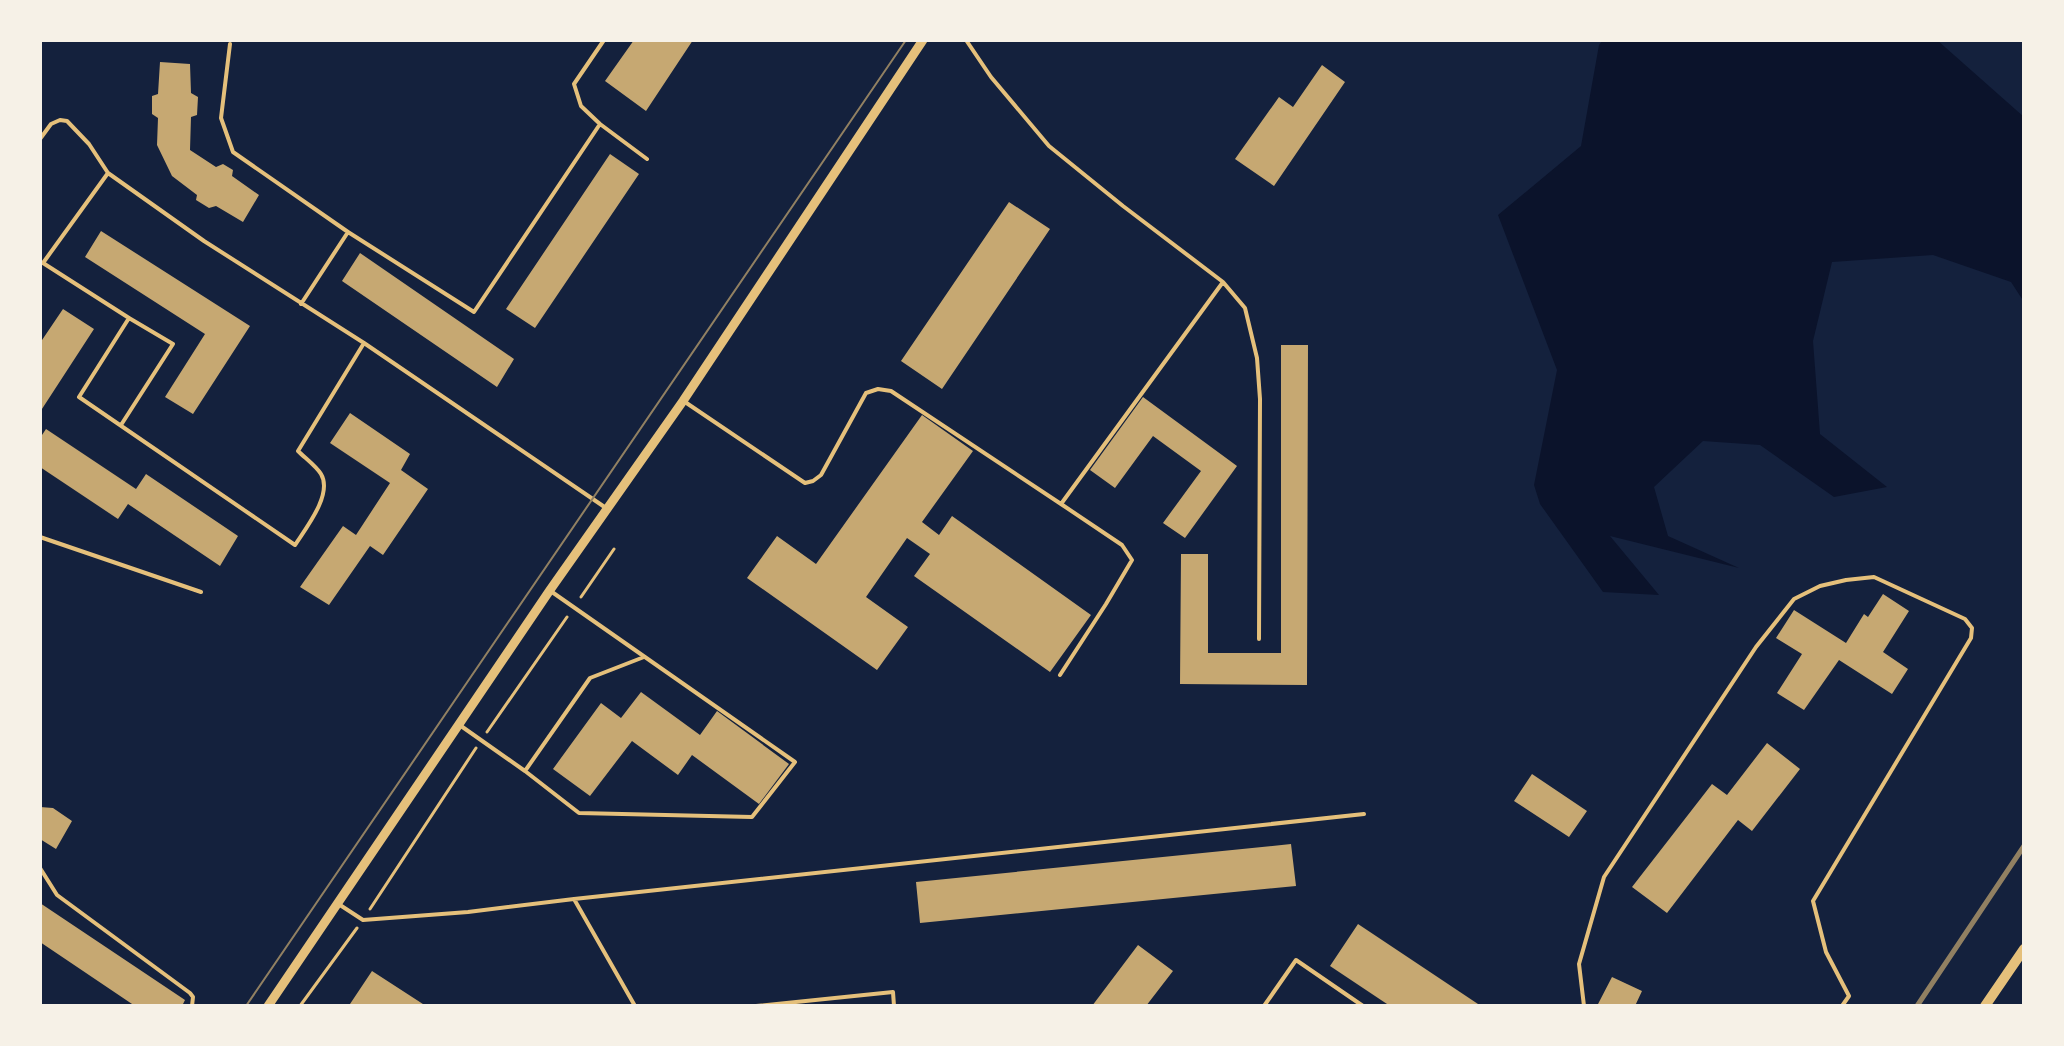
<svg xmlns="http://www.w3.org/2000/svg" width="2064" height="1046" font-family="Helvetica,sans-serif">
<rect width="100%" height="100%" fill="#14213d"/>
<path fill="#0b132b" d="M1603,40H1937L2024,117V302L2011,282L1933,255L1832,262L1813,341L1820,434L1887,487L1834,497L1760,445L1703,441L1654,487L1668,536L1739,568L1610,536L1659,595L1603,592L1540,504L1534,485L1557,370L1498,215L1581,146L1599,45Z"/>
<path fill="#c6a872" d="M634,40H693L646,111L605,81Z
M160,62L190,64L191,93L198,97L197,115L191,117L190,150L216,167L223,164L233,170L232,176L259,195L243,222L216,206L209,208L196,200L197,195L172,176L157,145L158,118L152,114V96L158,94Z
M1322,65L1345,82L1274,186L1235,159L1279,97L1293,107Z
M610,154L639,174L535,328L506,309Z
M1009,202L1050,229L942,389L901,361Z
M101,231L250,326L193,414L165,397L205,334L85,257Z
M360,253L514,359L497,387L342,281Z
M63,309L94,329L40,412V343Z
M1281,345H1308L1307,685L1180,684L1181,554H1208V653H1281Z
M1143,397L1237,466L1185,538L1163,523L1201,471L1153,436L1115,488L1090,470Z
M350,413L410,454L401,470L428,489L383,555L370,546L329,605L300,587L343,526L356,535L390,483L330,443Z
M922,415L973,451L922,522L939,535L952,516L1091,615L1050,672L914,576L930,554L907,538L866,597L908,627L877,670L747,578L777,536L816,564Z
M46,429L136,489L146,474L238,536L220,566L128,504L118,519L40,467V438Z
M1883,594L1909,611L1883,652L1908,669L1892,694L1839,660L1804,710L1777,693L1802,654L1776,638L1794,610L1846,643L1864,614L1868,617Z
M641,692L700,735L717,711L789,764L759,804L692,755L678,775L632,741L590,796L553,769L601,703L621,718Z
M1767,743L1800,769L1752,831L1738,820L1667,913L1632,887L1712,784L1727,795Z
M1532,774L1587,811L1569,837L1514,801Z
M40,807L53,808L72,821L56,849L40,839Z
M1291,844L1296,886L920,923L916,882Z
M40,903L185,1000L182,1006H135L40,942Z
M1358,924L1481,1006H1390L1330,966Z
M1138,945L1173,971L1146,1006H1092Z
M372,971L426,1006H353L350,1004Z
M1612,977L1642,991L1635,1006H1597Z"/>
<g fill="none" stroke-linecap="round" stroke-linejoin="round">
<path stroke="#e5c07b" stroke-width="3" d="M581,597L614,549
M487,732L567,617
M370,909L476,748
M300,1006L357,928"/>
<path stroke="#e5c07b" stroke-width="4" d="M230,44L221,118L233,152L348,232
M600,124L581,106L574,84L604,40
M40,139L51,124L60,120L67,121L89,144L108,173L204,241L364,343L606,508
M108,173L43,263L129,318L79,397L295,545C306,528 333,494 321,474C316,466 305,458 298,451L364,343
M1223,282L1245,308L1257,358L1260,399L1259,639
M301,304L348,232L474,312L600,124L647,159
M685,402L805,483L813,481L821,475L866,393L878,389L891,391L1061,504L1223,282L1123,206L1049,146L991,77L966,40
M121,425L173,344L129,318
M40,537L201,592
M1060,675L1106,604L1132,560L1122,545L1061,504
M461,726L525,771L590,678L644,657
M525,771L579,813L752,817L795,762L552,592
M40,868L57,895L190,993L193,997L192,1006
M574,899L635,1006
M340,905L363,920L468,912L574,899L1364,814
M756,1006L893,992L894,1006
M1264,1006L1296,960L1363,1006
M1584,1006L1579,964L1604,877L1756,647L1794,599L1820,586L1846,580L1874,577L1965,619L1972,628L1971,638L1813,901L1826,952L1849,996L1842,1006"/>
<path stroke="#e5c07b" stroke-width="9" d="M268,1006L550,590L683,401L923,40"/>
<path stroke="#e5c07b" stroke-width="10" d="M1985,1006L2024,949"/>
<path stroke="#918062" stroke-width="2" d="M246,1006L906,40"/>
<path stroke="#918062" stroke-width="5" d="M1917,1006L2024,846"/>
</g>
<rect width="2064" height="1046" fill="none" stroke="#f6f1e7" stroke-width="84"/>
</svg>
